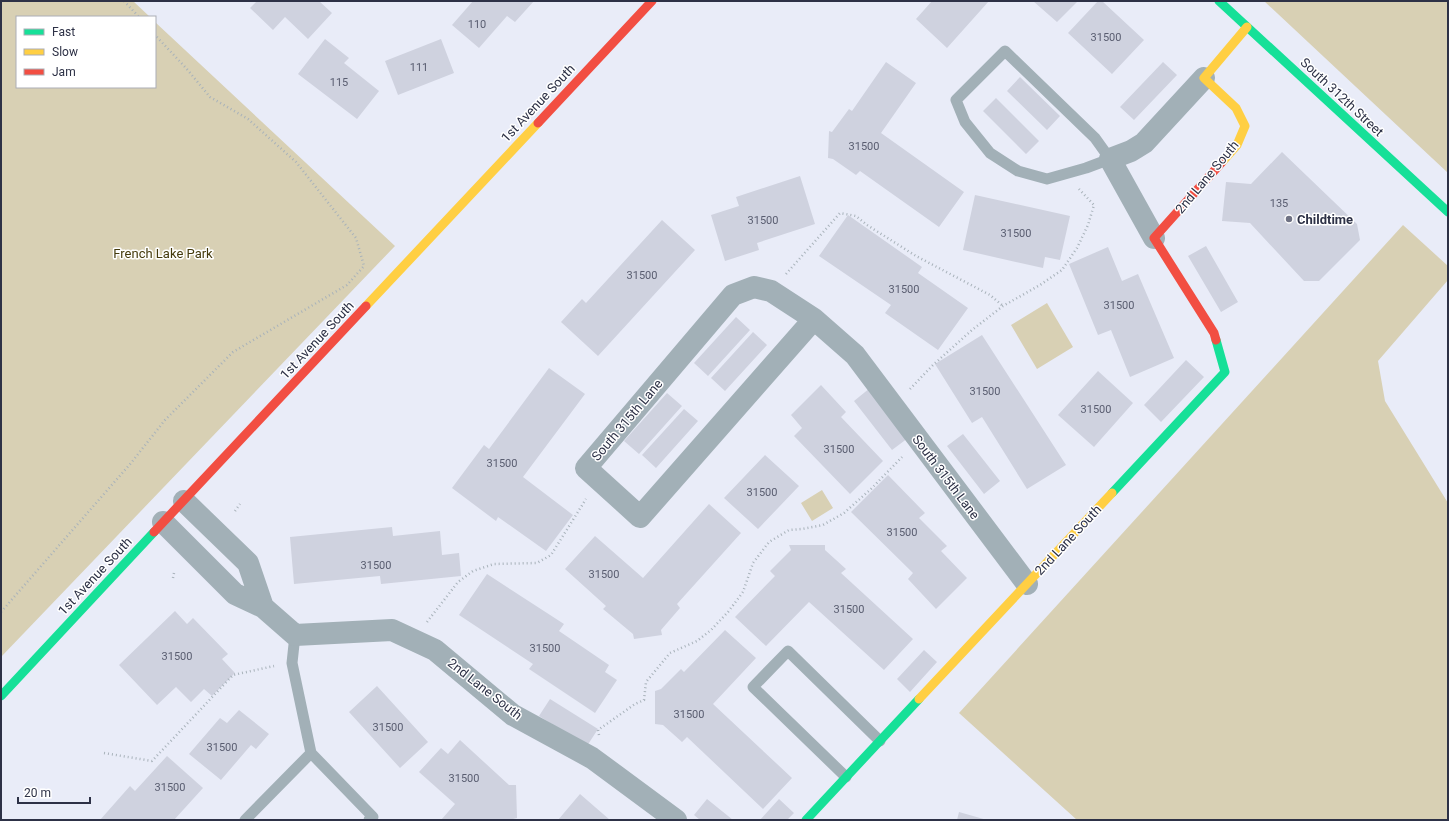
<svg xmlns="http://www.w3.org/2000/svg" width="1449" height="821" font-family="Roboto,sans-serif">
<rect width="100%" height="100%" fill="#e9ecf8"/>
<path fill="#d8d0b4" d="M1,1H133L150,17H17V87H155V22L395,246L1,657Z
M1264,1H1448V173Z
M1403,225L1448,266V280L1378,361L1385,401L1448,503V820H1077L959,713Z
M1047,303L1073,347L1037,369L1011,325Z
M822,490L833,508L812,521L801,503Z"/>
<path fill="#cfd2df" d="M257,1H319L332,13L308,39L285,17L273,30L250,8Z
M473,1H534L515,22L507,16L479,48L452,25Z
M932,1H989L947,48L916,19Z
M1033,1H1078L1057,22Z
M1098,1H1102L1144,40L1112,74L1068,33Z
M325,39L349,58L344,63L379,91L357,119L298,74Z
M441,39L454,73L398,95L385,61Z
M886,62L916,83L881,133L964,192L939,227L860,171L856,175L833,159L828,158L829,131L832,132L849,109L852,111Z
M1163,62L1177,75L1134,120L1120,107Z
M1020,77L1060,116L1047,130L1007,91Z
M996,98L1039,141L1026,154L983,111Z
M1282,152L1357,224L1360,240L1319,281H1304L1250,223L1222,221L1226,182L1251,184Z
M800,176L815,224L757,243L759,250L725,261L711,215L739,206L736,197Z
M975,195L1070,216L1060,260L1045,257L1043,268L963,250Z
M848,215L922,267L918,273L968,308L938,350L885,313L891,305L819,256Z
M662,220L695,250L598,356L561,322L582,299L586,303Z
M1206,246L1238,302L1221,312L1188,256Z
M1108,247L1122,281L1138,274L1174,358L1130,377L1111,330L1098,335L1069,264Z
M736,317L750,330L708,376L694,363Z
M753,332L767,345L725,391L711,378Z
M982,335L1066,465L1027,489L982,417L972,423L935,364Z
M1186,360L1204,377L1161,422L1144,405Z
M549,368L585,394L523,477L573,515L546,551L498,517L496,521L452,488L484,445L489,449Z
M1098,371L1133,403L1094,447L1058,415Z
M821,385L846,412L841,417L883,461L850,494L794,436L802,428L791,415Z
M870,388L908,438L892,450L854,401Z
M667,393L682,406L639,454L624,441Z
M684,409L698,421L656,468L642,455Z
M963,434L1000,481L984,494L947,446Z
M765,455L799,486L758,529L724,498Z
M888,475L925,513L919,518L947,546L941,551L967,578L936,609L908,579L913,573L851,512Z
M709,504L741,533L677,604L680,608L661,630L662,635L634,639L633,634L603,609L606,606L565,569L595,536L643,578Z
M392,527L393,536L440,531L442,555L459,553L461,576L381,584L380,576L294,584L290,537Z
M789,545H825V550L846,569L841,573L913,639L884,670L809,602L766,646L735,617L775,576L770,571L791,550Z
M487,574L564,624L559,631L609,665L605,672L617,680L595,713L529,669L533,664L459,615Z
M175,611L187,624L193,618L228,654L222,659L235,673L212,696L204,689L191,702L176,687L157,705L119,665Z
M725,630L756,658L713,704L792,778L763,809L687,737L682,742L663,725L655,724V691L661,689L681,669L684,672Z
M924,650L937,662L910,692L897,679Z
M377,686L428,742L400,768L349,712Z
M550,699L598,729L587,746L539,716Z
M239,710L269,734L256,749L251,745L221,780L189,754L220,718L227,723Z
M460,740L509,785H516L517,818L509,820H441L455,804L419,772L441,748L448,754Z
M167,756L203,788L174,820H100L130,786L135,791Z
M580,794L610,820H558Z
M707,799L733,820H700L694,815Z
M779,799L794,813L787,820H760Z
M959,812L987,820H957Z"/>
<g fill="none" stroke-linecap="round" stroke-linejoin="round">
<path stroke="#a8b2ba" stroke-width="2.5" stroke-dasharray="1 3" stroke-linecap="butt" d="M124,1L139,17
M786,274L840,213L856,216L867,225L916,256L990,295L1003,306
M910,389L933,365L972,330L1003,306L1040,285L1062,270L1077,248L1088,225L1094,205L1078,188
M235,511L240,504
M173,578L174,573
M1,612L131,463L165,420L233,352L347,285L364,266L356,238L296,162L248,119L210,97L186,68L155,35
M427,622L458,582L473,571L494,564L537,563L551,555L586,499
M599,735L598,730L635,704L644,700L646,682L670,653L697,641L711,630L728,612L743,592L753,563L769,542L789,530L802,529L823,525L844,513L871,489L902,457
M104,753L152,761L233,675L274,666"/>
<path stroke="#a2b0b7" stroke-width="11" d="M1005,51L1095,138L1110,159L1086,168L1047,179L1018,171L990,153L965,122L956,100Z
M295,635L292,663L311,753L373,817L369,820
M846,777L753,687L788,651L880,741
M245,820L311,753"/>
<path stroke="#a2b0b7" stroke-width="22" d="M1154,238L1110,159L1131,151L1144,143L1204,78
M814,319L640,517L586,468L733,295L754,287L771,291L814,319L855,355L1027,584
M163,522L235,594L263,607L248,563L184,501
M263,607L295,635L392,630L435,650L513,715L592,758L676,820"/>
<path stroke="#16e098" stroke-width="9" d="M1219,1L1448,212
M1112,493L1225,372L1216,340
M1,696L154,532
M806,820L919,699"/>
<path stroke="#ffcf43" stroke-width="9" d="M1222,162L1237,145L1245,126L1236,108L1204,78L1247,27
M366,306L538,123
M919,699L1112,493"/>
<path stroke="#f24e42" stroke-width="9" d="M538,123L652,1
M1216,340L1214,333L1154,238L1222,162
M154,532L366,306"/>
</g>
<circle fill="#6f7284" stroke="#fff" stroke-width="1.5" cx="1289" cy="219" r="4"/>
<g text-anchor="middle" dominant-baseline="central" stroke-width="3" stroke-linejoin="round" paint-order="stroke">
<g font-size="11" fill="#595d70">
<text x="477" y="24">110</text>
<text x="1106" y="37">31500</text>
<text x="419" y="67">111</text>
<text x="339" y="82">115</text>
<text x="864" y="146">31500</text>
<text x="1279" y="203">135</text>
<text x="763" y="220">31500</text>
<text x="1016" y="233">31500</text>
<text x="642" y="275">31500</text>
<text x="904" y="289">31500</text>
<text x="1119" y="305">31500</text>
<text x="985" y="391">31500</text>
<text x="1096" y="409">31500</text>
<text x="839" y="449">31500</text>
<text x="502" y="463">31500</text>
<text x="762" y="492">31500</text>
<text x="902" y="532">31500</text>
<text x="376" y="565">31500</text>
<text x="604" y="574">31500</text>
<text x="849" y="609">31500</text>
<text x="545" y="648">31500</text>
<text x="177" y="656">31500</text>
<text x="689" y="714">31500</text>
<text x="388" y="727">31500</text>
<text x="222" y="747">31500</text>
<text x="464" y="778">31500</text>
<text x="170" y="787">31500</text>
</g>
<g font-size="13" fill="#2d3146" stroke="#fff">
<text transform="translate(1342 97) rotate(43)">South 312th Street</text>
<text transform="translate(538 103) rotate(-47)">1st Avenue South</text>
<text transform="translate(1207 177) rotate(-50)">2nd Lane South</text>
<text transform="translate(317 340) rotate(-47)">1st Avenue South</text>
<text transform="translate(627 420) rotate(-50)">South 315th Lane</text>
<text transform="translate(946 477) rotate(53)">South 315th Lane</text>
<text transform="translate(1068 540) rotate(-47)">2nd Lane South</text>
<text transform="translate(95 576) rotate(-47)">1st Avenue South</text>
<text transform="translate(485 689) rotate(38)">2nd Lane South</text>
</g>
<g font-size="13" font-weight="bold" fill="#2d3146" stroke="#fff" text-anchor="start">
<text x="1297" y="219">Childtime</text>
</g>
<g font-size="13" fill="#443a0c" stroke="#fff">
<text x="163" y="253">French Lake Park</text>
</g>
</g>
<rect width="1449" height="821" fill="none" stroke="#2d3146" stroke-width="4"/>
<rect x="16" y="16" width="140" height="72" fill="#ffffff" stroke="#abadb5"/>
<rect x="24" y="29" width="20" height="6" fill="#16e098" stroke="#abadb5"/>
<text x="52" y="36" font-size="12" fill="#2d3146">Fast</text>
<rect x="24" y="49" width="20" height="6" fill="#ffcf43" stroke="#abadb5"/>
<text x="52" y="56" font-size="12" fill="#2d3146">Slow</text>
<rect x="24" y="69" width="20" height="6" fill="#f24e42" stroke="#abadb5"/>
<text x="52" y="76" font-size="12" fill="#2d3146">Jam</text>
<path d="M18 797v6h72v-6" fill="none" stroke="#2d3146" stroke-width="2"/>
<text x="24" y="797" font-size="12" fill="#2d3146" stroke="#ffffff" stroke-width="3" paint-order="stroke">20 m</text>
</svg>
